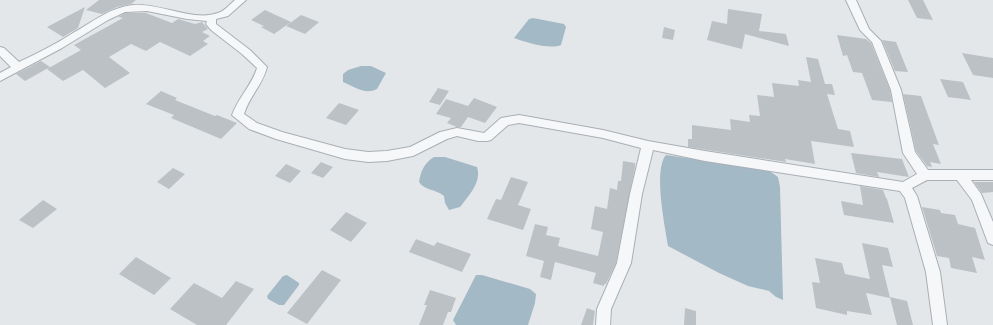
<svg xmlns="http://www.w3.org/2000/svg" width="993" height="325" font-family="'PT Sans Narrow',sans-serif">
<rect width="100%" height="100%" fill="#e4e7ea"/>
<path fill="#a3b9c6" d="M533,18L564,24L566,27L561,45C550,50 525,42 514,38L529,19Z
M361,66H371L386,73L377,89C365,95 355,87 343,82V74L348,70Z
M666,155L768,170L778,177L780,187L783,300L776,297L769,291L748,286L719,273L668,246C665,226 653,170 666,155Z
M434,157H445L477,167C482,182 469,195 460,207L449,210L445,203L444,196C436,189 425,191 419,182C421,171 424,163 434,157Z
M287,275L299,283V285L284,305H279L268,299L267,296L283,276Z
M476,275H482L530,289L536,294L535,303L528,325H456L453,320Z"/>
<path fill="#bcc1c6" d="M99,0H136L131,4L117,7L102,14L86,10Z
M908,0H923L933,20L917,18Z
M85,7L78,28L63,37L47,27Z
M728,9L762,14L759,31L786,34L789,46L745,34L742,49L707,40L712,21L727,24Z
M265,10L291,22L274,34L261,27L264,26L251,20Z
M125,13H146L172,23L178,19L195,24L202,22L208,29L202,32L210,36L203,41L208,44L190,56L160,42L146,51L131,44L109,57L130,73L105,88L83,70L63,81L47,69L81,50L74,45L123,18L118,17Z
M301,15L319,22L305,34L286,26Z
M664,27L675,30L673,40L662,38Z
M837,35L866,39L871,43L890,90L892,102L872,100L862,73L853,72L847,55L843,56Z
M882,40L896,42L908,72L895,71Z
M962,53L993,58V78L973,75Z
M806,57L818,59L825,84H832L835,95L827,94L838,129L850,131L854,147L811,141L815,164L785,159L786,162L688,147V139H692V125L731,130L730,119L750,122L749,115L760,116L757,95L774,97L772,83L799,86L798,80L811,82Z
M41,61L50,67L25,81L16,74Z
M940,79L963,82L971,100L948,97Z
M438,88L449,91L440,105L429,102Z
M161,91L177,98L175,100L215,116L217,115L237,123L221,139L171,118L174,115L146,104Z
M903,94L921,96L939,145L933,144L941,164L930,162L932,167L927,166L916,151Z
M474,98L497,107L485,123L468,117L461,127H457L447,123L451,118L436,114L446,99L468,106Z
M339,103L359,110L346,125L326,118Z
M851,153L902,159L909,177L877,172L879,177L856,173Z
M623,161L635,163V167L616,263L606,284H604V286L593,283L596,273L555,262L551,280L540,277L544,261L526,256L535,224L548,227L546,235L560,238L558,246L598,256L603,232L591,229L595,206L607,209L610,188L617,190L618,181H621Z
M321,162L333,167L323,178L311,173Z
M286,164L301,171L290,183L275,176Z
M173,168L185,174L169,189L157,182Z
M511,177L528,182L518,205L531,209L523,230L487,219L496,199L501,200Z
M974,182H993V192L982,193Z
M860,186L883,190L886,198L887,199L894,223L844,215L841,201L863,205Z
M43,200L57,209L33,228L19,220Z
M922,207L940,210L941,213L955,215L958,224L975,228L985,260L972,257L977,273L951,268L949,258L937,256Z
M346,212L367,223L351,242L330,230Z
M416,239L434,246L437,242L471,254L462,272L409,252Z
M862,243L888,248L893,267L882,265L890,298L866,293L872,315L847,311V315L816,308L812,282L820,283L815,258L842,263L845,274L870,279Z
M136,257L171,278L154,295L119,274Z
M322,270L341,280L307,324L287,313Z
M236,281L254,289L226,325H197L170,309L194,283L222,298Z
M430,290L456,298L451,312H448L443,325H419L427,305H424Z
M890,297L907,301L913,325H897Z
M587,308L595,311L593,325H581Z
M685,308L696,311V325H684Z"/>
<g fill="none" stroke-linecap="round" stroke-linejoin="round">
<defs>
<path id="minor" d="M235,0H246L228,16L216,19V24L250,50L267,67C263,84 249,97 244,114L257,123L282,132L345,149L368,152L387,151L410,147L440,132L457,128L484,133L501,118L519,115L603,130L648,141L705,151L903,182L917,174L903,153L891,90L872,42L860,30L846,0H856L869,29L881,41L901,90L915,152L928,170H993V180H971L981,194L993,222V245L988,243L972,200L957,180H927L912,188L917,196L940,272L947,325H933L926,272L905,198L900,191L705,161L653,150L642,194L631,263L611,309L610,325H596L597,309L617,263L630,194L641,148L603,138L519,123L508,125L491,140L487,141H478L457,136L447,139L413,156L387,161L368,162L345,159L276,139L249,129L232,115C238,98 252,85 257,68L242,54L211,30L206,24L207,21L187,19L147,11L125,12L108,20L62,48L0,81V73L11,67L0,56V47L4,48L19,62C38,53 56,44 73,33C93,22 110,7 134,5C160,3 193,22 218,13C225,11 230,4 235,0Z"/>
</defs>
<use href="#minor" stroke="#a9afb4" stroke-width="2"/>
<use href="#minor" fill="#f6f7f9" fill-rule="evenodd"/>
</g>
</svg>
